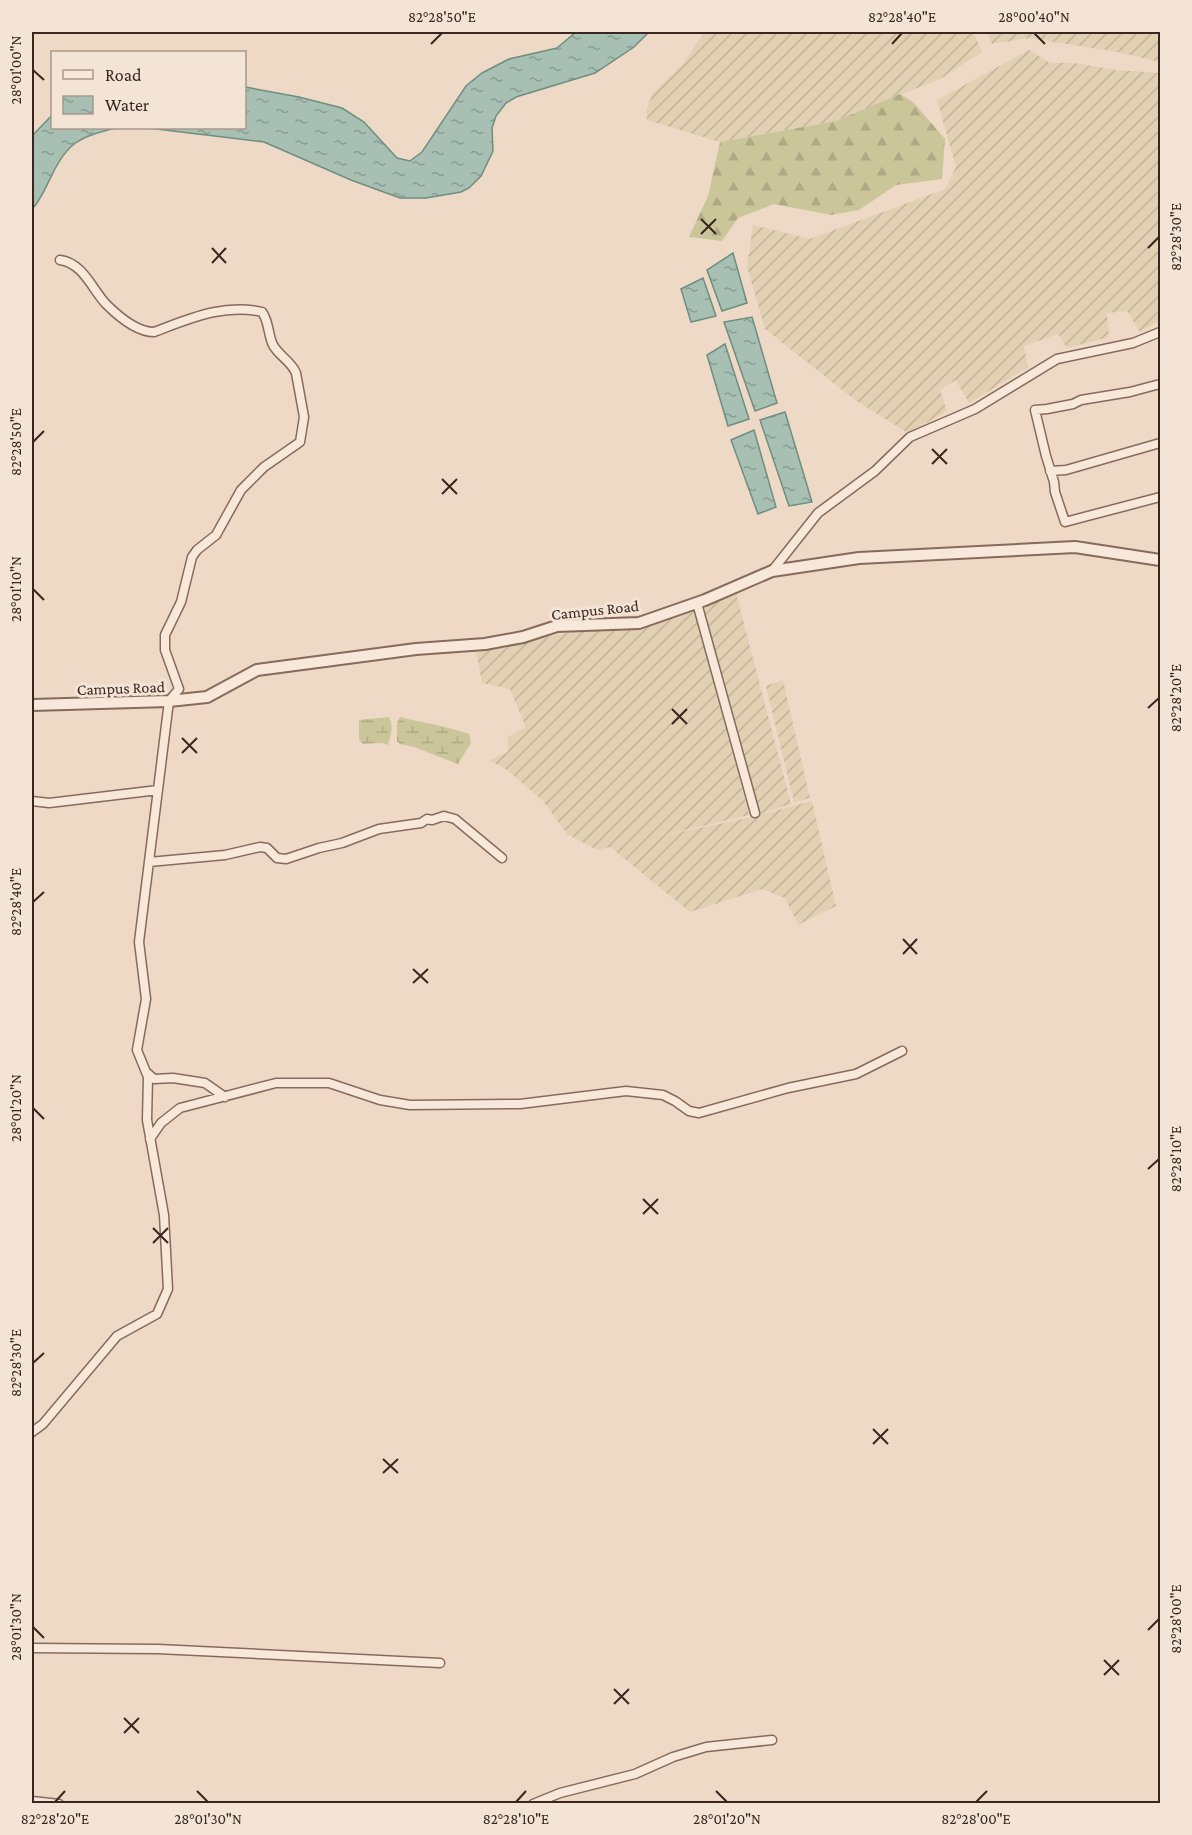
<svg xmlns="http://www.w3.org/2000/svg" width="1192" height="1835" font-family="'Crimson Pro',serif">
<defs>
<pattern id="farmland-furrows" width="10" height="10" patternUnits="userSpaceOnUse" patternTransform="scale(1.5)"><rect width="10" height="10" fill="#e2d0b3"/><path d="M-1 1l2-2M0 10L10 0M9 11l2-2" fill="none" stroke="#c3b29a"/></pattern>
<pattern id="forest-firs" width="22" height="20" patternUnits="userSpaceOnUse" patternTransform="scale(1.5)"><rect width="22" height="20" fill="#cac69a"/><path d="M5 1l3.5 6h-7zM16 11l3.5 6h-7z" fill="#aeaa84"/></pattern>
<pattern id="wetland-marsh" width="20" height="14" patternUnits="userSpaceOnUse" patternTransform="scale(1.5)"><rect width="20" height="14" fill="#cac69a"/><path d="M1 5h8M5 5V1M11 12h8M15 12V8" fill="none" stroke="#aeaa84"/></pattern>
<pattern id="water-ripples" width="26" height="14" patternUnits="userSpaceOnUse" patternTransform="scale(1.5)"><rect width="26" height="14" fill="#a7c0b3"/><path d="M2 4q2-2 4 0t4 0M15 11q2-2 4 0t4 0" fill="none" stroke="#899c91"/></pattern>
</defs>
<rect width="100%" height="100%" fill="#edd9c6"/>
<path fill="url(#farmland-furrows)" d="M704,32H973L982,52L940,79L836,121L720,142L647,120L646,110L653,93L684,63Z
M987,32H1160V62L1117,52L1029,38L992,44Z
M1029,50L1050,63H1074L1116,70L1160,73V320L1140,332L1127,311L1107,313L1109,337L1067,348L1058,334L1024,346L1028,367L969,403L956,380L940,390L947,411L908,433L855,400L765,329L747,267L753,225L810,239L945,189L956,167L937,100Z
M736,593L791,804L760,814L702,606Z
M694,608L749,815L652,838L752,817L812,801L836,906L798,925L785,898L762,889L690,912L610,847L597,850L567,834L543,801L507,770L489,760L508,752V737L526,727L510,689L482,683L476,651Z
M783,680L810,798L794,802L766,686Z"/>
<path fill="url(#forest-firs)" d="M900,94L913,102L945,139L942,179L896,185L859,210L831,215L774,204L738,218L722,241L689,237L708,196L720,142L836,121Z"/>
<path fill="url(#wetland-marsh)" d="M389,717C394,726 391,736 388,745L382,743L363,744L359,740V720Z
M400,717C423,723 446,726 469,734L471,743L458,764L414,747L400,744L397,741V723Z"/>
<path fill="url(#water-ripples)" stroke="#6e8e7f" stroke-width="1.5" d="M576,32H649L634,47L595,73L516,97L506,103L496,116L492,128L493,151L481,176L469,188L461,192L426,198H400L351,180L264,142L148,128H244L245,87L299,97L342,108L364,122L397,158L410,161L422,152L466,86L482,73L509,59L557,48Z
M52,115V128H116C80,137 67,142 51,177C45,188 41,200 32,209V136Z
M733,253L747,303L722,311L707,270Z
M703,278L716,316L691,322L681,289Z
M752,317L777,403L755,411L724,322Z
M725,344L749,419L728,426L707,355Z
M785,412L812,502L789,506L760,420Z
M754,430L776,507L758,514L731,440Z"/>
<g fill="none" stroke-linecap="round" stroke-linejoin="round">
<defs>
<path id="minor" d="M1160,384L1130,392L1081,400L1073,404L1047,409L1035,410L1046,456L1054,482L1055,492L1065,522L1160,497
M1050,471L1066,470L1160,443
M772,571L818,513L875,471L910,437L975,409L1057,359L1133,343L1160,332
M697,603L755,813
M32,801L49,803L158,790
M149,862L225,855L260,847L267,848L277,858L286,859L319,848L342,843L379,829L421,823L427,819L432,820L444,816L455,819L502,858
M146,1072L154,1079L173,1078L205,1083L225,1097
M150,1139L161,1123L180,1108L276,1083H329L380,1100L410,1105L520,1104L626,1091L663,1095L675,1101L689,1111L699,1113L788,1088L856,1074L902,1051
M32,1432L43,1424L117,1336L157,1314L168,1289L164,1215L147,1120L148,1077L137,1050L146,999L139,942L169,701L179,689L165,650V635L181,602L192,557L197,550L216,535L241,490L264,467L300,442L304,417L296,373C291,361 279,356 273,345C268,335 269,321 262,312C224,303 189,319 154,332C137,332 118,316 106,304C92,289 83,263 60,260
M32,1648L158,1649L440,1663
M32,1801L59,1804
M533,1804L560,1793L635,1774L673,1757L706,1747L772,1740"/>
<path id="tertiary" d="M32,705L169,701L207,697L257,670L416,649L485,644L523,637L557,626L639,623L705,600L772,571L859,558L1075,547L1160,560"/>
</defs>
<use href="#minor" stroke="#876a5c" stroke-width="11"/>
<use href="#tertiary" stroke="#876a5c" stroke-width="14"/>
<use href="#minor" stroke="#f8e8d9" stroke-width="8"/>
<use href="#tertiary" stroke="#f8e8d9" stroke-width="10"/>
</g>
<path fill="none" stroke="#38261f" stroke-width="2" d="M1034,33L1045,44M431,44L442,33M892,44L902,33M33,70L44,80M701,219L716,234M701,234L716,219M212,248L226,263M1148,248L1159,237M212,263L226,248M33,442L44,431M932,449L947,464M932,464L947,449M442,479L457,494M442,494L457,479M33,589L44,600M1148,708L1159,698M672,709L687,724M672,724L687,709M182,738L197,753M182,753L197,738M33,902L44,892M903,939L917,954M903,954L917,939M413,969L428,983M413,983L428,969M33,1108L44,1119M1148,1169L1159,1159M643,1199L658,1214M643,1214L658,1199M153,1228L168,1243M153,1243L168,1228M33,1363L44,1353M873,1429L888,1444M873,1444L888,1429M383,1459L398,1473M383,1473L398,1459M33,1627L44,1638M1148,1630L1159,1619M1104,1660L1119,1675M1104,1675L1119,1660M614,1689L629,1704M614,1704L629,1689M124,1718L139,1733M124,1733L139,1718M197,1791L208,1802M716,1791L727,1802M55,1802L65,1791M516,1802L526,1791M976,1802L987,1791"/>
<g text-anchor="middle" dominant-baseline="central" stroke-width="6" stroke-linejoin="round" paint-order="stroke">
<g font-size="16" fill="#38261f" stroke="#f4e4d5">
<text transform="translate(595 610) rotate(-6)">Campus Road</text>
<text transform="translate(121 688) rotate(-2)">Campus Road</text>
</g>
</g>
<rect width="1192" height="1835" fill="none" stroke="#f4e4d5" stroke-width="66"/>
<rect x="51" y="51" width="195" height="78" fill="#f4e4d5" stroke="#a9988c" stroke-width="1.5"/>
<rect x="63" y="70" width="30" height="9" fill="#f8e8d9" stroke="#a9988c" stroke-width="1.5"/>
<text x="105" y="81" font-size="18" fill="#38261f">Road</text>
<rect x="63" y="96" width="30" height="18" fill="url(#water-ripples)" stroke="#a9988c" stroke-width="1.5"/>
<text x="105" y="111" font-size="18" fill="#38261f">Water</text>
<rect x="33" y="33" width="1126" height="1769" fill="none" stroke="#38261f" stroke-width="2"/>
<g font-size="15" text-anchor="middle" fill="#38261f">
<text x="442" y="22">82°28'50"E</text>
<text x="902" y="22">82°28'40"E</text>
<text x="1034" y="22">28°00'40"N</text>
<text transform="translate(16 70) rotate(-90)" y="5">28°01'00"N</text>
<text transform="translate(1176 237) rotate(-90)" y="5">82°28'30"E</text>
<text transform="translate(16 442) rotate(-90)" y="5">82°28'50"E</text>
<text transform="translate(16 589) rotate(-90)" y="5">28°01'10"N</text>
<text transform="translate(1176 698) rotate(-90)" y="5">82°28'20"E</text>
<text transform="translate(16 902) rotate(-90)" y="5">82°28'40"E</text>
<text transform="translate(16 1108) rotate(-90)" y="5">28°01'20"N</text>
<text transform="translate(1176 1159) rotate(-90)" y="5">82°28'10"E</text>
<text transform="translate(16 1363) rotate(-90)" y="5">82°28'30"E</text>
<text transform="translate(1176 1619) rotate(-90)" y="5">82°28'00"E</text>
<text transform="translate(16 1627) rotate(-90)" y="5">28°01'30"N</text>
<text x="55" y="1824">82°28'20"E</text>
<text x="208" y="1824">28°01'30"N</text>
<text x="516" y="1824">82°28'10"E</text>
<text x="727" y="1824">28°01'20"N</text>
<text x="976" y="1824">82°28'00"E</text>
</g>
</svg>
